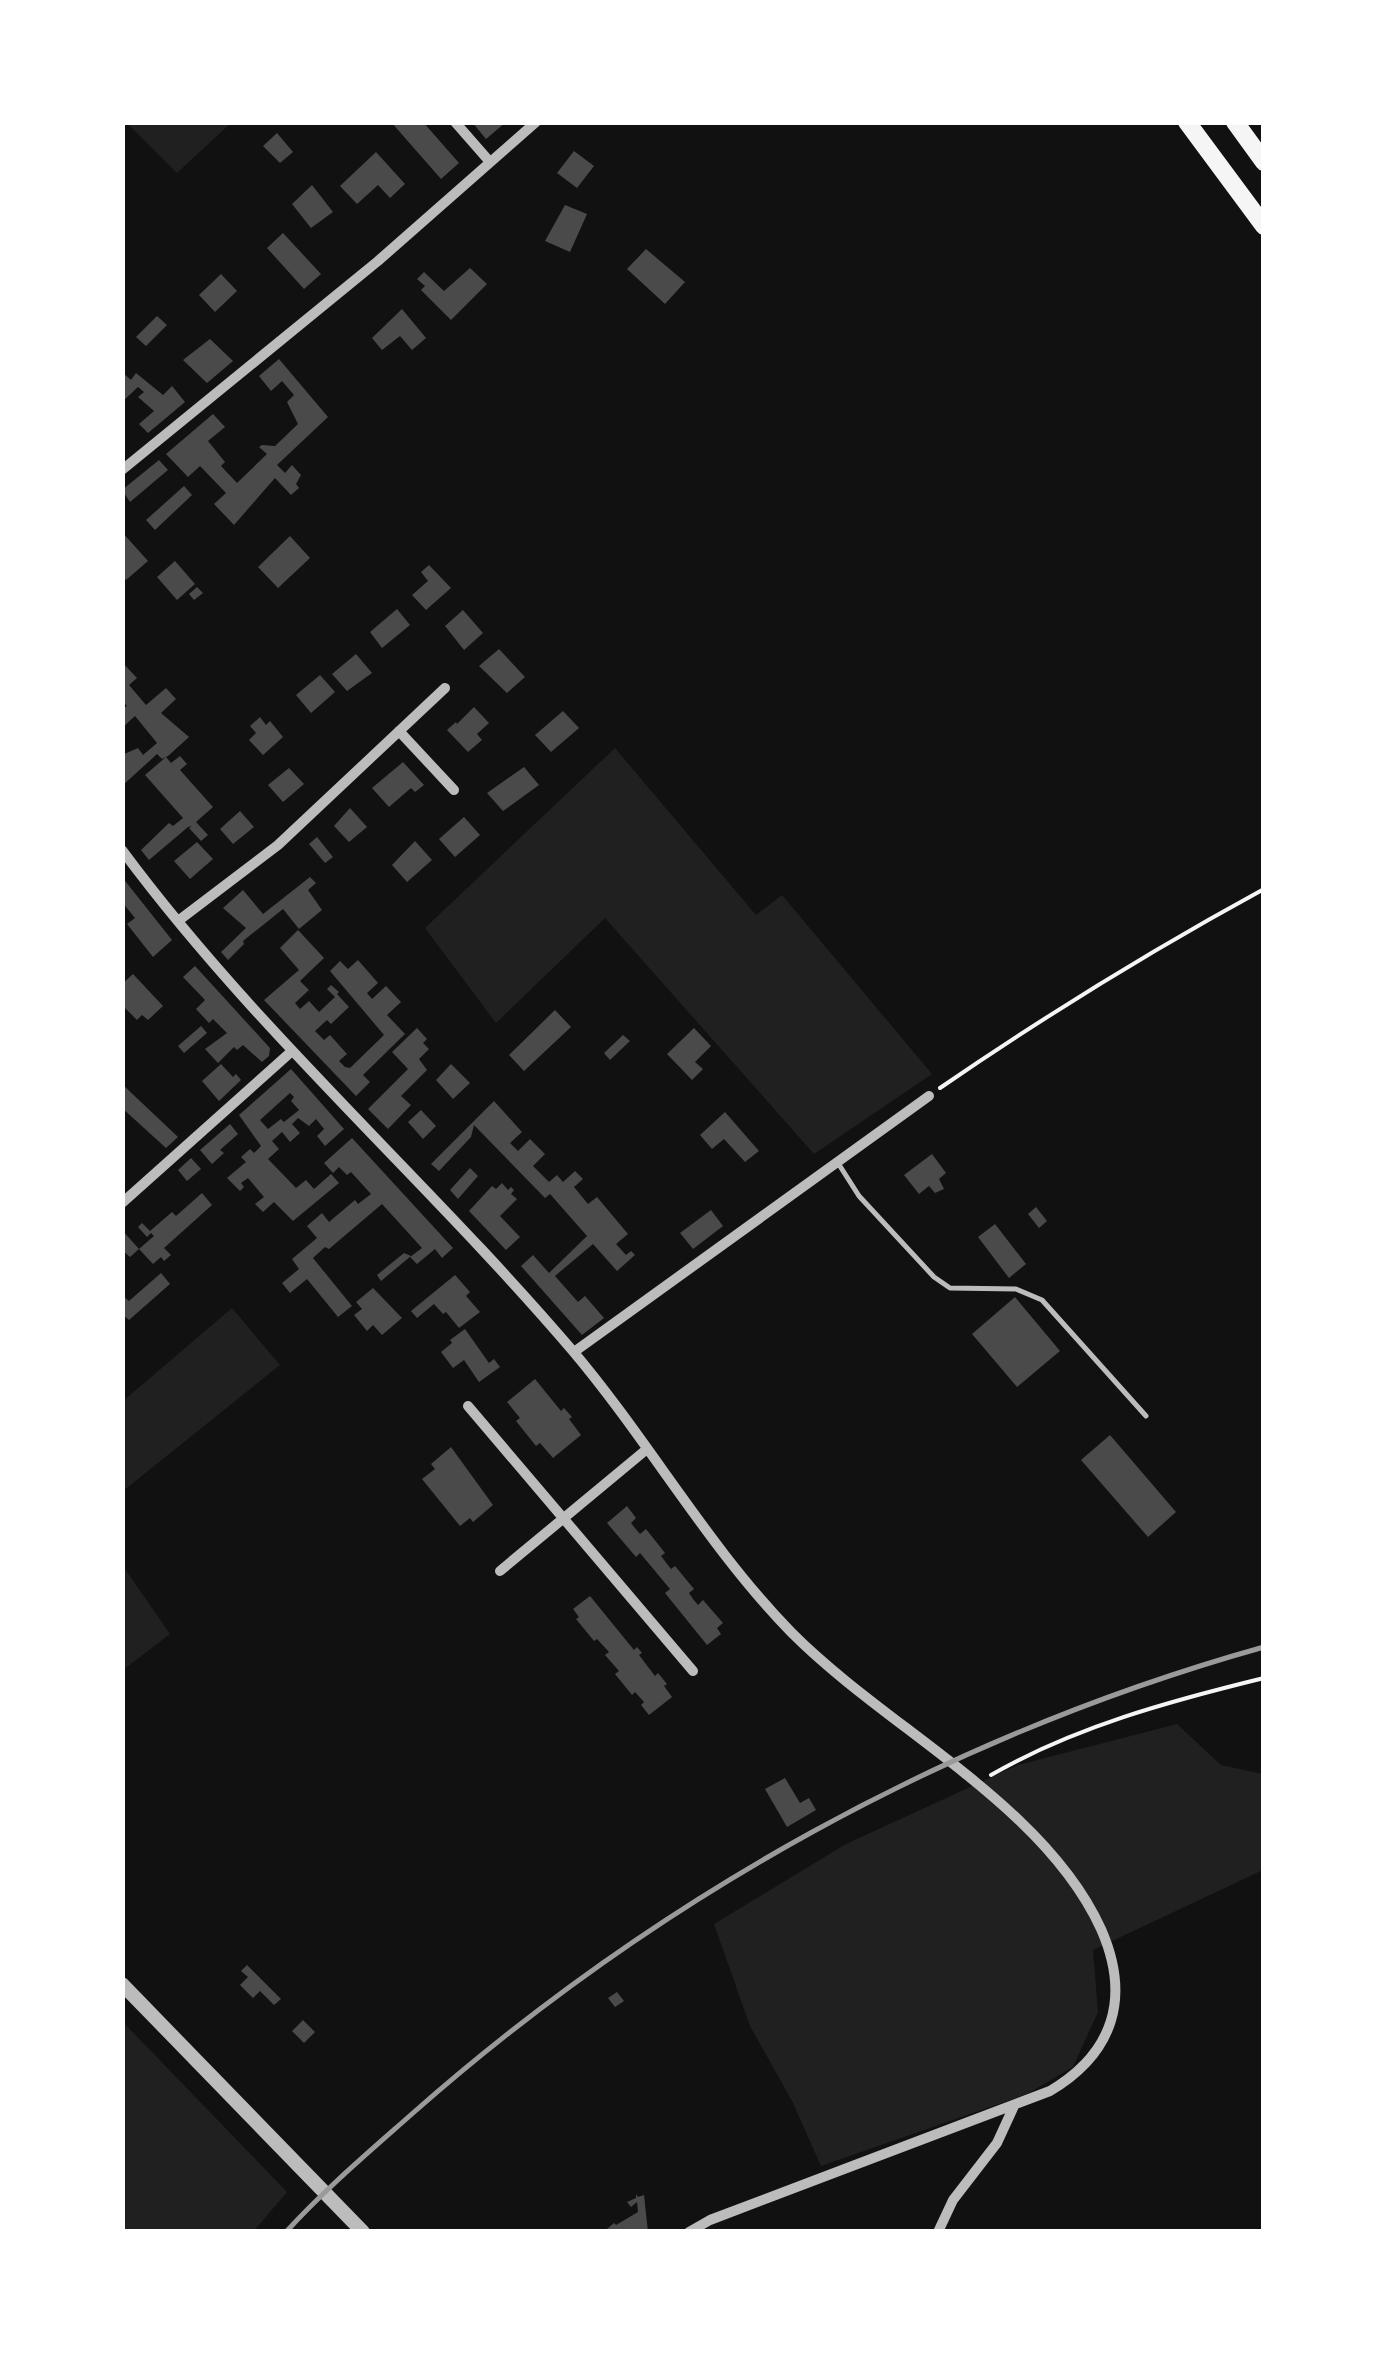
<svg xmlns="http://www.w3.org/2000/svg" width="1386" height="2354" font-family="'Titillium Web',sans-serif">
<rect width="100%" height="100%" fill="#111"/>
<path fill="#202020" d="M127,123H231L177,173Z
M615,748L756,915L782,895L932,1074L814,1154L605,918L496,1023L425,928Z
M232,1308L280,1365L123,1491V1401Z
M123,1566L170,1634L123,1670H122Z
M1177,1724L1221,1765L1263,1774V1870L1093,1950L1098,2012L1073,2067L1027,2094L821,2166L792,2101L750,2026L714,1924L846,1844L1018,1765Z
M123,2022L287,2192L254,2231H123Z"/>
<path fill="#4a4a4a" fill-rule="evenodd" d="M391,122H423L459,163L441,179Z
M472,122H506L486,139Z
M277,133L293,152L280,163L263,146Z
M574,151L594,166L577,188L557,173Z
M376,152L405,184L390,198L378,185L357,204L340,186Z
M312,185L333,212L311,228L292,204Z
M565,205L587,214L570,252L545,241Z
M283,233L321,274L304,289L267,248Z
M646,249L685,282L665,304L627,269Z
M470,268L487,284L451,320L421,290L425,286L417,279L424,272L444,291Z
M221,274L237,291L215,312L199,295Z
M402,309L426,338L412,350L400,336L382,350L372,338Z
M157,316L167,325L146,346L136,337Z
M210,339L233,361L207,383L183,360Z
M279,359L328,417L277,465L285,473L292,465L301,475L296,484L299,488L291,495L275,478L234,525L214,504L226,493L200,466L188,477L166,454L213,414L225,427L208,441L225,462L221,466L237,483L267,454L259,447L262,445L275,446L298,424L287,402L294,395L282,381L271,391L259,376Z
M122,372L131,380L136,373L163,395L172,386L185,402L148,433L139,424L154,411L138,397L144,392L138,387L122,402Z
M159,460L168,470L130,502L122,490Z
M184,486L192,495L155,530L146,520Z
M122,532L148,561L126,580L122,576Z
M290,536L310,558L278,588L258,567Z
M175,561L195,584L177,600L157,577Z
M429,565L451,588L426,610L412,595L428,581L421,572Z
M197,587L203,593L194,600L189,594Z
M397,609L410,625L382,648L370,632Z
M463,610L483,633L464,650L445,626Z
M499,649L525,677L507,693L479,666Z
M356,654L372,673L347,691L332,674Z
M122,662L137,678L129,685L146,705L166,688L176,699L161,713L189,737L168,756L162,759L157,754L122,786V755L138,748L143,755L157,743L135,716L122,728V709L127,706L122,701Z
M320,675L335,692L311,713L296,695Z
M474,707L489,723L477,734L482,740L468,752L447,730L456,722L457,724Z
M563,711L579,728L551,752L535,735Z
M260,717L266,725L270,721L283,737L263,755L249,740L256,733L250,726Z
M180,756L187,764L180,770L213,807L196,822L208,835L201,841L189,828L192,826L188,827L149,860L141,850L169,823L173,826L183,818L145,775L166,757L171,763Z
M403,762L424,785L415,792L411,788L389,807L372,788Z
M524,767L539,785L503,811L487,793Z
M289,768L304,784L283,802L268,785Z
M350,808L367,827L349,842L334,826Z
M240,811L254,827L233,844L220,829Z
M464,817L480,835L455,857L439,839Z
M317,837L333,857L325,863L309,844Z
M415,841L432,860L407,882L392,865Z
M197,842L213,859L190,879L174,861Z
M122,877L172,940L153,957L127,924L135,918L122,902Z
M310,877L316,883L308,890L322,910L299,929L283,909L243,941L244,944L228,960L221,952L246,928L223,908L243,890L263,914Z
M298,930L324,958L300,981L309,990L295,1003L300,1009L309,1001L319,1012L335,997L327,989L331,985L339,992L337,994L349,1007L331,1024L327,1020L315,1031L324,1040L330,1035L347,1054L339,1061L345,1067L350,1068L384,1035L330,971L340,961L348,969L358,960L378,983L367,993L372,999L386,986L401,1002L387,1015L405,1034L363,1075L370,1082L356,1096L264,1000L299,970L280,948Z
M195,966L270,1048L269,1056L262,1062L243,1045L237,1050L234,1047L218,1063L205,1049L227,1033L213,1019L209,1023L196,1009L205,1000L183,977Z
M133,974L163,1006L148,1020L142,1015L137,1020L122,1005V984Z
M555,1010L571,1027L524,1071L509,1055Z
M201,1026L207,1033L184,1053L178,1046Z
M417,1028L427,1039L423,1043L429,1049L419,1059L427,1070L401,1096L411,1105L388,1129L368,1109L408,1069L392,1052Z
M694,1028L711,1046L695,1062L703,1069L692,1080L667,1054Z
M623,1035L630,1041L610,1060L604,1053Z
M221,1064L233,1077L236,1074L241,1080L219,1101L202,1081Z
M451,1064L470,1083L453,1099L436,1080Z
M291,1069L344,1129L325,1146L317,1136L324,1129L316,1119L309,1126L298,1118L292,1124L300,1133L290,1142L282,1132L272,1141L279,1149L268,1159L296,1188L306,1180L314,1189L331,1174L339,1183L293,1221L274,1202L263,1212L255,1204L264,1197L248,1178L241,1183L244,1187L240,1191L227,1178L246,1162L241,1157L250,1149L254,1153L261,1146L239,1115ZM290,1093L294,1097L291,1101L299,1110L284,1122L281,1119L268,1129L260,1120Z
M122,1084L178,1137L166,1148L122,1108Z
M494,1101L522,1132L510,1143L518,1151L530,1139L545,1154L533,1166L549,1182L557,1175L563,1182L575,1171L583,1179L574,1187L588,1204L597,1197L628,1234L616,1244L626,1255L631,1251L635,1255L617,1271L593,1244L555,1276L578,1302L585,1296L604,1318L582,1335L521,1266L533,1255L549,1273L587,1236L550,1194L545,1198L474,1125L471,1137L439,1171L431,1164Z
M421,1110L436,1126L423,1139L408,1122Z
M725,1112L759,1151L745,1162L724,1139L712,1149L700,1135Z
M230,1124L238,1134L220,1150L224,1153L212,1164L200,1150Z
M352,1138L453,1248L442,1258L435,1249L417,1264L410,1257L422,1248L382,1204L329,1249L325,1247L313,1258L352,1306L338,1317L307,1279L290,1293L282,1283L299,1269L292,1259L317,1238L307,1226L322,1213L329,1222L355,1200L358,1204L371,1194L351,1172L347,1175L339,1167L333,1173L324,1163Z
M932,1154L946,1173L939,1179L944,1189L935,1193L929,1186L919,1194L904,1175Z
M191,1158L201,1169L187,1181L178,1170Z
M470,1168L478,1176L458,1199L450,1190Z
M502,1183L508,1190L511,1187L514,1190L511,1194L517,1199L500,1216L520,1237L506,1250L469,1211L492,1186L496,1189Z
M202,1193L212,1205L164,1248L171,1255L164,1261L161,1257L153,1264L139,1249L154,1236L151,1233L147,1237L138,1227L142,1223L150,1231L172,1212L176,1216Z
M1036,1207L1047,1221L1039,1228L1028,1214Z
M711,1210L723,1226L693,1249L680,1233Z
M995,1224L1026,1264L1009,1278L978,1237Z
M122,1230L139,1249L130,1257L122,1250Z
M404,1253L411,1256L381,1281L377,1275Z
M161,1273L170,1284L129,1320L122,1314V1295L129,1301Z
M455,1275L470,1292L466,1296L480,1312L459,1328L446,1312L443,1314L434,1304L417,1318L411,1311Z
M373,1288L402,1318L382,1335L373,1325L367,1331L354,1315L362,1309L356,1302Z
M1015,1297L1060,1351L1017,1387L972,1334Z
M465,1329L489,1363L494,1359L500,1367L479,1382L464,1360L453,1368L441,1352L452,1343L450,1340Z
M535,1379L561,1411L564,1408L572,1417L569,1419L581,1435L553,1458L540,1443L536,1446L516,1421L520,1418L507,1402Z
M1110,1435L1176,1512L1148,1537L1081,1460Z
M451,1447L493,1505L473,1522L470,1518L460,1526L422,1479L435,1469L431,1464Z
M627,1506L636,1518L631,1523L635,1528L640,1534L646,1529L665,1553L661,1556L671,1569L675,1566L694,1589L689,1593L693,1599L698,1605L703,1600L723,1623L717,1628L721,1634L707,1645L665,1593L670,1589L640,1553L636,1557L607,1523Z
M590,1596L634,1650L637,1647L642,1653L639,1655L655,1676L658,1673L667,1684L664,1686L672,1697L649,1715L641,1705L644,1702L635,1692L632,1695L615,1674L619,1671L605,1655L609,1652L597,1639L594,1641L576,1619L579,1617L573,1609Z
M785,1778L800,1803L809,1798L816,1810L787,1827L765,1789Z
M247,1965L281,1999L274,2005L260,1991L253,1998L240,1985L248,1977L241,1971Z
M617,1992L624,2001L615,2007L608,1998Z
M303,2020L315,2032L304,2043L292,2031Z
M636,2194L638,2197L644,2195L648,2232H610L607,2229L614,2223L616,2225L638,2212L637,2202L631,2207L627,2202L636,2198Z"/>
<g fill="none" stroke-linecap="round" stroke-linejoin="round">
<path stroke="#f5f5f5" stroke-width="4" d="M940,1088C1045,1016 1152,950 1264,889
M991,1775C1074,1727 1170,1701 1264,1678"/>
<path stroke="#bcbcbc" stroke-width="5" d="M838,1163L859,1196L934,1277L950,1288L1016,1289L1042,1300L1146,1416"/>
<path stroke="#bcbcbc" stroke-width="10" d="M455,122L490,162
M122,470L378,261L536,122
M399,731L454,790
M122,850C256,1031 427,1180 572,1350C649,1441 708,1547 791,1632C886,1728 1044,1804 1101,1929C1131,1997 1114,2053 1050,2091L710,2220L689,2232
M178,921L278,845L445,688
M122,1203L292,1051
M574,1352L929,1096
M468,1406L693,1671
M500,1571L647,1449
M938,2232L953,2200L997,2143L1014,2106"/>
<path stroke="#bcbcbc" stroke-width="14" d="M122,1984L363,2232"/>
<path stroke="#f5f5f5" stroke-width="18" d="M1187,122L1264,226
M1235,122L1264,162"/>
<path stroke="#9a9a9a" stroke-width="5" d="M286,2232C325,2189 370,2151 413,2113C658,1897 949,1735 1264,1647"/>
</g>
<rect width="1386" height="2354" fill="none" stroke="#ffffff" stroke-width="250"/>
</svg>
